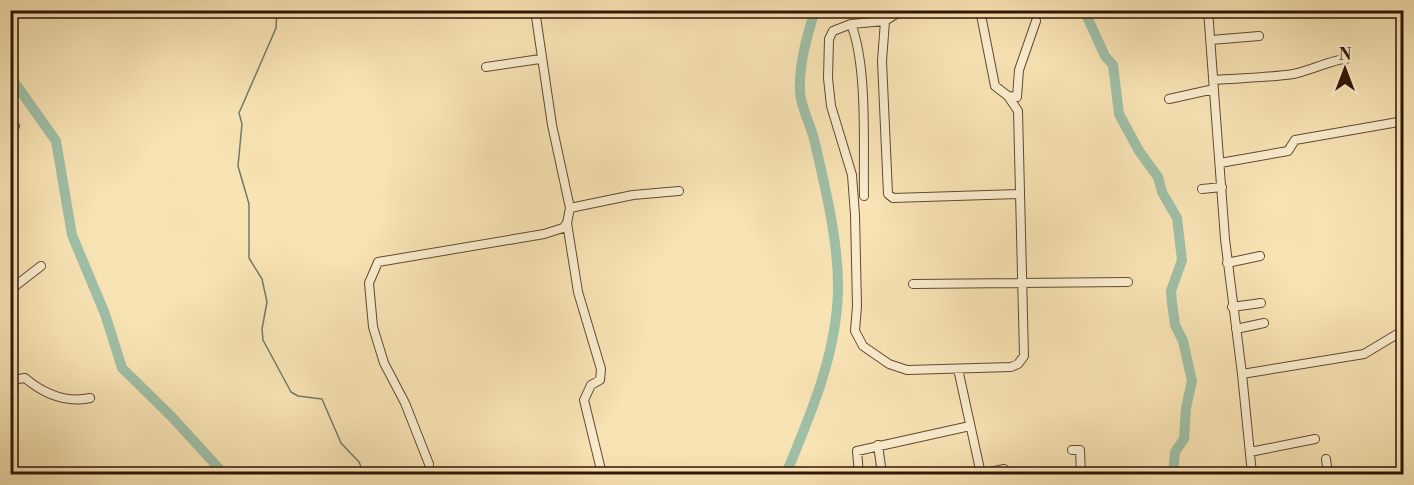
<svg xmlns="http://www.w3.org/2000/svg" width="1414" height="485" font-family="'Libre Bodoni',serif">
<rect width="100%" height="100%" fill="#f8e3b4"/>
<filter id="stains"><feTurbulence type="fractalNoise" baseFrequency=".00333" numOctaves="4"/><feColorMatrix values="0 0 0 0 .2 0 0 0 0 .09 0 0 0 0 .02 0 0 0 .5 -.17"/></filter>
<radialGradient id="worn" r=".72"><stop offset=".6" stop-color="#630" stop-opacity="0"/><stop offset="1" stop-color="#630" stop-opacity=".3"/></radialGradient>
<g fill="none" stroke-linecap="round" stroke-linejoin="round">
<path stroke="#737b66" stroke-width="1.5" d="M277,10L276,28L239,113L242,124L238,166L249,204V258L262,279L267,302L262,329L263,340L291,392L298,396L322,399L341,443L359,462L364,474"/>
<path stroke="#9fbfa7" stroke-width="10" d="M1084,10L1105,56L1113,65L1119,114L1139,151L1158,177L1162,192L1177,218L1182,260L1171,291L1172,303L1175,325L1183,341L1192,381L1186,408L1184,439L1175,452L1173,474
M10,76L56,141L72,235L105,314L122,368L172,417L224,474
M786,474C810,416 836,356 838,292C839,242 825,187 814,139C810,123 800,106 800,91C799,63 807,36 815,10"/>
<defs>
<path id="minor" d="M915,10L896,14L885,21L851,24L833,31L829,39L828,78L831,106L852,175L855,215L857,306L855,331L863,346L889,364L907,370L1011,367L1018,364L1024,356L1018,111L1008,96L995,86L980,10
M1208,10L1225,239L1242,374L1252,474
M885,21L882,61L888,194L893,198L1020,194
M851,24C868,67 863,148 864,196
M1211,40L1259,36
M486,67L540,59
M1213,80C1240,78 1266,78 1293,74C1306,72 1337,58 1346,59
M1008,96L1017,97L1019,70L1036,21
M1169,99L1214,89
M10,128L15,126
M1220,163L1288,151L1295,140L1404,121
M1202,189L1222,187
M570,208L633,195L679,191
M567,223L578,292L601,369L600,380L591,385L584,400L602,474
M1227,263L1260,256
M913,284L1128,282
M10,290L41,266
M1232,307L1261,303
M1236,329L1264,323
M958,369L981,474
M1242,374L1364,354L1404,330
M10,380L25,378C44,394 66,403 90,398
M878,445L882,474
M1072,450H1080L1081,474
M1250,452L1315,439
M1326,459L1328,474
M429,464L405,403L384,363L373,327L369,283L378,262L544,234L563,228L567,223L570,208L552,125L535,10
M859,474L857,451L970,426
M981,474L1004,469"/>
</defs>
<use href="#minor" stroke="#634930" stroke-width="10"/>
<use href="#minor" stroke="#faedce" stroke-width="8"/>
</g>
<rect width="1414" height="485" fill="none" stroke="#f8e3b4" stroke-width="36"/>
<rect x="12" y="12" width="1390" height="461" fill="none" stroke="#311604" stroke-width="3"/>
<rect x="18" y="18" width="1378" height="449" fill="none" stroke="#311604" stroke-width="1.5"/>
<g transform="translate(1345 69)" stroke="#faedce" stroke-width="4.5" paint-order="stroke">
<path d="M0-4.5L10 22L0 15L-10 22Z" fill="#311604"/>
<text y="-9" font-size="16" font-weight="bold" text-anchor="middle" fill="#311604">N</text>
</g>
<rect width="100%" height="100%" filter="url(#stains)"/>
<rect width="100%" height="100%" fill="url(#worn)"/>
</svg>
